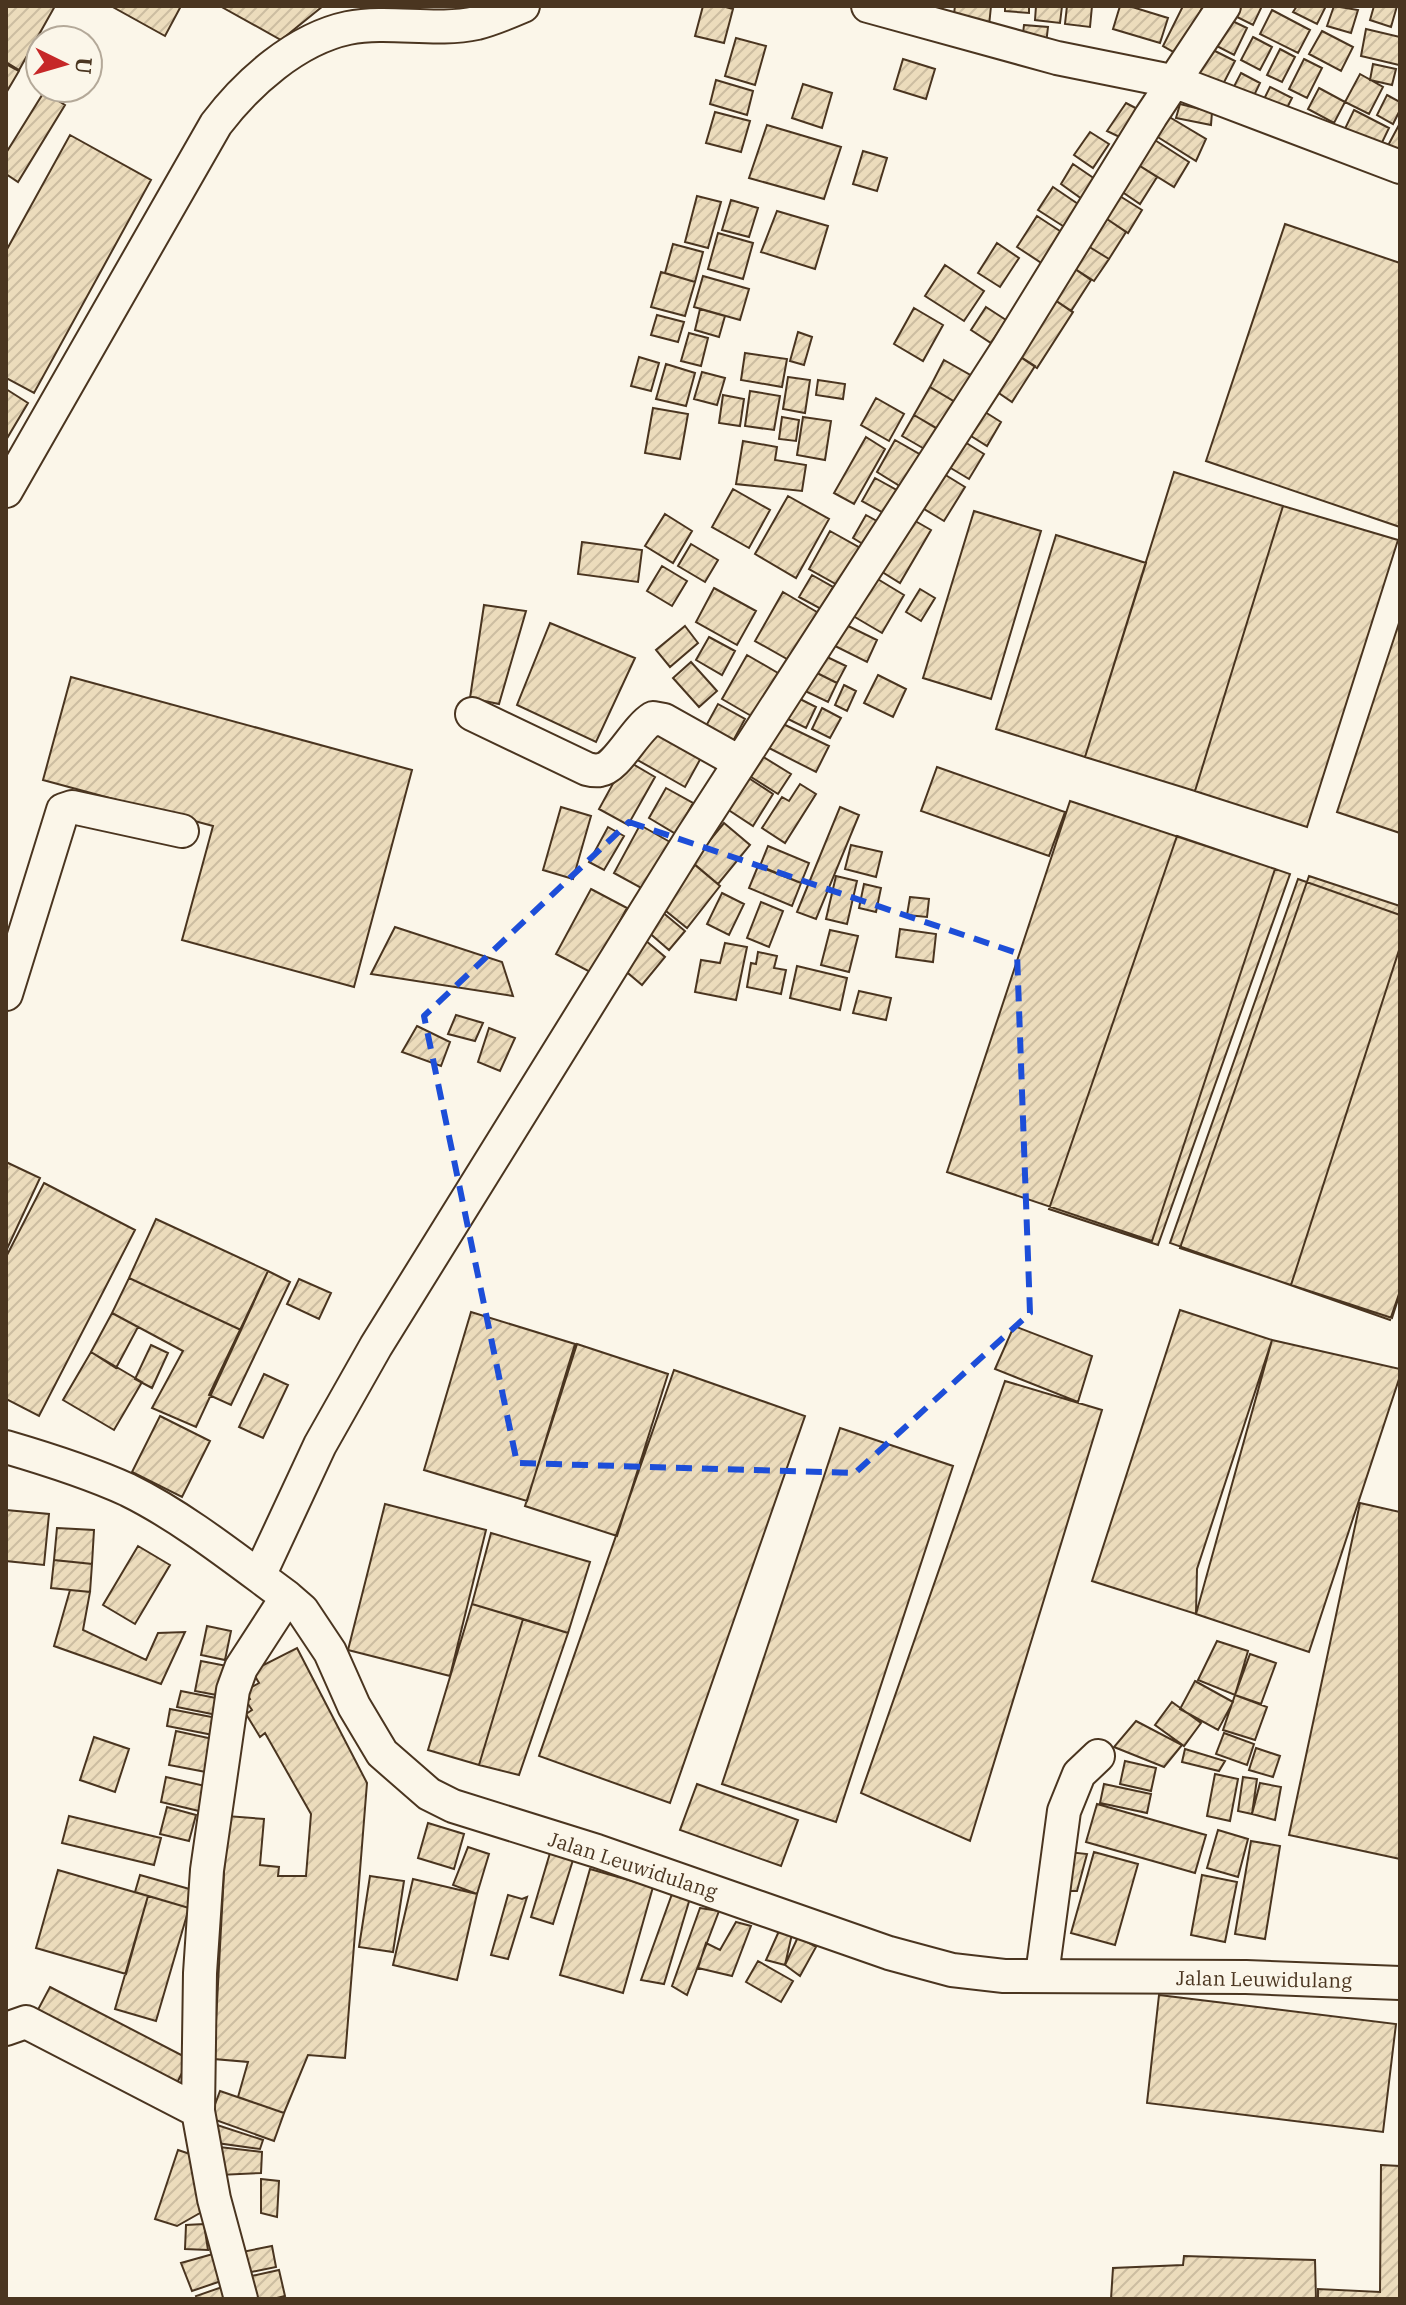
<svg xmlns="http://www.w3.org/2000/svg" width="1406" height="2305" font-family="'IBM Plex Serif',serif">
<defs>
<pattern id="building-hatch" width="6" height="6" patternUnits="userSpaceOnUse" patternTransform="scale(2)"><rect width="6" height="6" fill="#ecdcbc"/><path d="M-1 1l2-2M0 6l6-6M5 7l2-2" fill="none" stroke="#ccbda1"/></pattern>
</defs>
<rect width="100%" height="100%" fill="#fbf6e9"/>
<path fill="url(#building-hatch)" stroke="#4a3520" stroke-width="2" d="M6,6H55L19,70L6,62Z
M111,6H181L165,36Z
M220,6H323L281,40Z
M703,6H722L733,9L724,43L695,36Z
M955,6H991L989,26L953,22Z
M1005,6H1029V13L1005,11Z
M1036,6H1062L1060,23L1035,20Z
M1067,6H1092L1090,27L1065,24Z
M1120,6H1129L1168,18L1160,43L1113,29Z
M1183,6H1203L1179,55L1163,46Z
M1235,6H1262L1253,25L1231,14Z
M1297,6H1326L1317,24L1293,12Z
M1334,6L1358,10L1351,33L1327,26Z
M1374,6H1397L1391,27L1370,20Z
M1272,10L1310,30L1298,53L1260,34Z
M1224,17L1247,28L1234,55L1211,43Z
M1024,25L1048,27L1046,44L1022,42Z
M1366,29L1400,37L1399,65L1361,56Z
M1322,31L1353,47L1341,71L1309,54Z
M1253,37L1272,47L1260,70L1241,60Z
M736,38L766,46L755,85L725,76Z
M1207,47L1235,61L1219,92L1191,78Z
M1280,49L1295,57L1282,82L1267,75Z
M903,59L935,69L926,99L894,89Z
M1304,59L1322,68L1307,98L1289,89Z
M6,64L19,71L6,93Z
M1373,64L1396,69L1392,85L1370,80Z
M1241,73L1260,83L1248,108L1228,98Z
M1360,74L1383,87L1369,114L1345,102Z
M716,80L753,91L747,115L710,104Z
M803,84L832,93L822,128L792,118Z
M1270,87L1292,98L1281,120L1259,109Z
M1319,88L1345,102L1334,123L1308,109Z
M44,92L65,105L18,182L6,174V153Z
M1387,95L1400,102V110L1393,124L1377,115Z
M1126,103L1145,113L1130,142L1107,131Z
M1180,104L1212,112L1211,125L1176,118Z
M1354,110L1389,128L1376,155L1341,137Z
M715,112L750,121L741,152L706,143Z
M1166,115L1206,139L1196,161L1153,134Z
M1400,123V161L1384,153Z
M767,125L841,147L824,199L749,178Z
M1090,132L1109,144L1093,168L1074,155Z
M70,135L151,180L34,393L6,378V251Z
M1147,135L1189,162L1174,187L1132,161Z
M863,151L887,158L877,191L853,184Z
M1132,161L1157,177L1140,204L1115,187Z
M1073,164L1095,179L1082,199L1061,184Z
M1053,187L1081,206L1066,228L1038,210Z
M1115,193L1142,210L1128,233L1101,215Z
M697,196L721,202L708,248L685,242Z
M731,200L758,208L749,237L722,230Z
M777,211L828,226L815,269L761,252Z
M1101,215L1126,232L1109,259L1083,243Z
M1037,216L1063,233L1043,264L1017,247Z
M1285,224L1400,263V527L1206,461Z
M718,233L753,243L743,279L708,269Z
M997,243L1019,258L1000,287L978,273Z
M1083,243L1109,259L1094,281L1069,265Z
M673,244L703,252L695,282L665,273Z
M945,265L984,291L964,321L925,296Z
M1069,265L1091,280L1071,311L1049,296Z
M661,272L695,282L685,316L651,307Z
M703,276L749,289L740,320L694,307Z
M1049,296L1073,312L1037,368L1013,352Z
M986,307L1006,320L991,343L971,330Z
M914,308L943,325L923,361L894,344Z
M700,309L725,316L719,337L695,330Z
M657,315L684,322L678,342L651,335Z
M798,332L812,337L804,365L790,361Z
M689,333L708,338L701,366L681,361Z
M1013,352L1035,366L1012,402L990,387Z
M745,353L787,359L782,387L741,380Z
M639,357L659,363L651,391L631,386Z
M944,360L972,376L957,403L930,387Z
M666,364L695,373L686,406L656,399Z
M702,372L725,378L717,405L694,399Z
M788,377L810,380L805,413L783,409Z
M818,380L845,384L843,399L816,395Z
M930,387L957,403L941,431L914,415Z
M6,389L28,403L6,440Z
M750,391L780,396L774,430L745,426Z
M723,395L744,399L740,426L719,423Z
M876,398L904,414L889,441L861,425Z
M977,407L1001,422L987,446L963,431Z
M653,408L688,414L680,459L645,453Z
M914,415L940,430L928,451L902,436Z
M782,417L799,420L796,441L779,439Z
M803,417L831,421L825,460L797,455Z
M866,437L885,449L854,504L834,493Z
M960,439L984,454L969,479L944,464Z
M895,440L921,455L903,488L877,472Z
M743,441L777,447L775,460L806,465L802,491L736,484Z
M939,471L965,487L944,521L919,506Z
M1174,472L1283,506L1195,791L1085,757Z
M875,478L902,493L889,516L862,501Z
M733,489L770,510L749,548L712,527Z
M788,496L829,519L796,578L755,554Z
M1283,506L1398,540L1307,827L1195,791Z
M974,511L1041,531L991,699L923,678Z
M665,514L692,531L673,563L645,546Z
M866,515L884,525L871,549L853,538Z
M910,518L931,530L900,583L879,570Z
M830,531L862,549L841,587L809,569Z
M1056,535L1146,563L1085,757L996,729Z
M582,542L642,550L638,582L578,574Z
M691,544L718,560L705,582L678,566Z
M662,566L687,581L672,606L647,591Z
M812,575L833,587L821,609L799,597Z
M871,575L904,595L882,633L848,613Z
M714,588L756,611L737,645L696,622Z
M920,589L935,598L921,621L906,612Z
M783,592L822,615L794,663L755,641Z
M484,605L526,611L499,704L470,698Z
M1400,620V833L1337,812Z
M840,622L877,640L867,662L829,643Z
M550,623L635,658L596,742L517,705Z
M685,626L698,643L670,667L656,650Z
M709,637L735,651L722,675L696,660Z
M747,655L778,673L753,717L722,699Z
M825,656L846,666L837,683L817,673Z
M691,662L717,691L699,707L673,678Z
M813,671L837,683L828,702L803,690Z
M878,675L906,689L893,717L864,703Z
M71,677L412,770L354,987L182,940L213,826L43,780Z
M844,685L856,691L847,711L835,705Z
M794,696L816,707L806,728L784,717Z
M718,704L745,719L733,741L706,726Z
M822,708L841,718L830,738L812,729Z
M779,722L829,746L816,772L767,747Z
M650,727L702,756L685,787L634,758Z
M752,750L791,774L778,794L740,770Z
M626,760L655,777L628,825L599,809Z
M937,767L1065,812L1049,856L921,811Z
M744,775L773,794L753,826L724,807Z
M800,784L816,794L785,843L762,828L782,797L789,801Z
M666,788L693,803L676,834L649,818Z
M1070,801L1275,869L1152,1241L947,1172Z
M561,807L591,816L573,879L543,870Z
M840,807L859,815L816,919L797,912Z
M724,823L750,845L718,884L692,862Z
M640,825L670,842L643,889L614,873Z
M608,827L624,836L604,870L589,862Z
M1177,836L1290,874L1158,1245L1049,1209Z
M851,845L882,852L876,877L845,869Z
M768,846L809,863L801,883L760,866Z
M695,865L720,886L687,928L661,907Z
M758,866L801,883L792,906L749,888Z
M836,876L857,881L847,924L826,919Z
M1309,876L1400,906V947L1291,1285L1180,1248Z
M1298,879L1400,915V1291L1390,1320L1170,1243Z
M864,884L881,888L876,912L859,908Z
M591,889L627,908L592,973L556,954Z
M722,893L744,904L729,935L707,924Z
M910,897L929,899L927,917L907,915Z
M761,902L783,911L769,947L747,938Z
M661,911L685,931L669,950L646,930Z
M395,927L502,962L513,996L371,974Z
M900,929L936,934L933,962L896,957Z
M830,930L858,936L849,972L821,965Z
M645,940L665,957L642,985L622,968Z
M725,943L747,947L736,1000L695,992L701,960L720,963Z
M1400,947V1293L1392,1318L1291,1285Z
M758,952L777,956L774,968L786,970L781,994L747,987L751,963L756,964Z
M797,966L847,978L840,1010L790,998Z
M859,991L891,998L886,1020L853,1013Z
M456,1015L483,1023L475,1041L448,1034Z
M417,1026L450,1042L441,1066L402,1052Z
M489,1028L515,1038L500,1071L478,1062Z
M6,1162L40,1178L6,1251Z
M44,1183L135,1230L39,1416L6,1399V1257Z
M156,1219L268,1271L241,1330L129,1278Z
M268,1271L290,1282L231,1405L209,1395Z
M129,1278L241,1330L196,1427L152,1408L183,1351L112,1313Z
M299,1279L331,1293L319,1319L287,1304Z
M1180,1310L1272,1340L1197,1569L1196,1614L1092,1581Z
M471,1312L575,1344L527,1501L424,1470Z
M112,1313L138,1327L116,1368L91,1352Z
M1014,1326L1092,1356L1078,1402L995,1369Z
M1272,1340L1400,1369V1376L1309,1652L1196,1614Z
M577,1344L668,1374L617,1536L525,1506Z
M151,1345L168,1353L152,1388L135,1379Z
M91,1352L142,1382L114,1430L63,1400Z
M674,1370L805,1416L670,1803L539,1756Z
M264,1374L288,1385L263,1438L239,1427Z
M1005,1381L1102,1410L970,1841L861,1793Z
M160,1416L210,1441L182,1497L132,1472Z
M840,1428L953,1466L836,1822L722,1784Z
M1360,1503L1400,1512V1859L1289,1835Z
M385,1504L486,1530L450,1676L348,1650Z
M6,1510L49,1514L44,1565L6,1561Z
M57,1528L94,1530L92,1564L54,1560Z
M491,1533L590,1562L568,1633L472,1604Z
M138,1546L170,1565L135,1624L103,1605Z
M54,1560L92,1564L90,1592L51,1588Z
M70,1590L90,1592L83,1630L146,1660L158,1633L185,1632L161,1684L54,1646Z
M472,1604L523,1619L479,1765L428,1750Z
M523,1619L568,1633L519,1775L479,1765Z
M207,1626L231,1631L225,1660L201,1655Z
M1217,1641L1248,1651L1235,1695L1198,1680Z
M297,1648L367,1783L345,2058L308,2055L284,2113L238,2097L248,2062L214,2059L227,1816L264,1819L260,1865L279,1867L278,1876H306L311,1814L265,1733L260,1737L246,1714L252,1710L246,1701L250,1699L245,1691L259,1683L252,1671Z
M1250,1654L1276,1663L1261,1704L1235,1695Z
M201,1661L227,1666L222,1696L195,1691Z
M1195,1681L1233,1702L1218,1730L1180,1709Z
M181,1691L221,1699L217,1715L177,1707Z
M1235,1695L1267,1707L1255,1740L1223,1730Z
M1172,1702L1201,1723L1184,1746L1155,1725Z
M170,1709L217,1718L213,1735L167,1726Z
M1136,1721L1182,1745L1164,1767L1114,1747Z
M176,1731L213,1739L206,1772L169,1765Z
M1224,1733L1254,1744L1247,1765L1216,1754Z
M94,1737L129,1749L115,1792L80,1780Z
M1256,1748L1280,1756L1273,1777L1249,1770Z
M1185,1749L1225,1761L1219,1771L1182,1762Z
M1125,1761L1156,1768L1151,1791L1120,1784Z
M1215,1774L1238,1779L1230,1821L1207,1816Z
M166,1777L205,1786L199,1811L161,1802Z
M1243,1777L1257,1779L1252,1814L1238,1811Z
M1260,1783L1281,1787L1275,1820L1252,1814Z
M697,1784L798,1820L781,1866L680,1830Z
M1104,1784L1151,1794L1147,1813L1100,1803Z
M1097,1804L1206,1835L1195,1873L1086,1842Z
M167,1807L196,1815L189,1841L160,1834Z
M69,1816L161,1838L154,1865L62,1843Z
M428,1823L464,1834L454,1869L418,1858Z
M1218,1830L1248,1839L1238,1877L1207,1868Z
M1251,1841L1280,1846L1265,1939L1235,1934Z
M468,1847L489,1854L477,1894L453,1885Z
M1068,1852L1087,1854L1077,1891H1062Z
M1094,1852L1138,1864L1115,1945L1071,1933Z
M550,1853L573,1860L553,1924L531,1917Z
M590,1869L653,1887L623,1993L560,1975Z
M58,1870L148,1896L126,1974L36,1948Z
M140,1875L193,1890L189,1908L135,1892Z
M1202,1875L1237,1882L1225,1942L1191,1935Z
M370,1876L404,1881L393,1952L359,1947Z
M413,1879L477,1894L457,1980L393,1965Z
M672,1894L691,1895L664,1984L641,1980Z
M508,1895L522,1899L527,1897L508,1959L491,1955Z
M148,1896L189,1908L156,2021L115,2009Z
M700,1908L719,1911L687,1995L672,1986Z
M736,1922L751,1926L732,1976L698,1968L706,1943L720,1950Z
M779,1931L792,1934L785,1965L766,1960Z
M798,1937L816,1947L800,1976L785,1965Z
M758,1961L793,1981L781,2002L746,1982Z
M50,1987L189,2059L173,2091L33,2019Z
M1159,1995L1396,2024L1383,2132L1147,2103Z
M220,2091L284,2113L274,2141L210,2118Z
M214,2124L263,2140L260,2149L217,2143Z
M219,2147L262,2152L261,2173L219,2175Z
M178,2150L196,2156L200,2213L177,2226L155,2219Z
M1381,2165L1400,2166V2299H1318V2289L1380,2292Z
M261,2179L279,2181L277,2217L261,2213Z
M204,2224L208,2250L185,2249L186,2225Z
M272,2246L276,2267L241,2274L237,2253Z
M220,2252L227,2279L192,2291L181,2263Z
M1184,2256L1315,2260L1316,2299H1111L1113,2268L1183,2265Z
M279,2270L285,2296L273,2299H247L242,2278Z
M228,2285L232,2299H197L196,2296Z"/>
<g fill="none" stroke-linecap="round" stroke-linejoin="round">
<defs>
<path id="minor" d="M868,6L1057,58L1176,82L1400,167
M6,491L216,124C247,83 296,39 348,28C390,20 435,32 477,23C493,19 509,12 523,6
M472,714L587,769C591,770 596,771 600,770C617,768 635,729 653,718L664,720L739,762
M6,994L63,810L72,807L182,831
M6,1447C47,1459 89,1472 128,1490C183,1517 238,1561 287,1597L302,1610L330,1652L354,1706L382,1753L429,1794L453,1806L597,1851L889,1953L952,1970L1004,1976L1246,1977L1400,1983
M259,1576L320,1445L376,1346L692,837L1008,348L1151,116L1224,6
M1042,1975L1064,1811L1079,1774L1098,1756
M6,2029L26,2022L198,2111
M241,2299L214,2199L198,2111L200,1973L207,1870L233,1690L241,1668L287,1597"/>
</defs>
<use href="#minor" stroke="#4a3520" stroke-width="36"/>
<use href="#minor" stroke="#fbf6e9" stroke-width="32"/>
</g>
<path fill="none" stroke="#1d4ed8" stroke-width="6" stroke-dasharray="16 10" stroke-linejoin="round" d="M629,822L1017,953L1030,1313L855,1473L517,1463L424,1016Z"/>
<g text-anchor="middle" dominant-baseline="central" stroke-width="6" stroke-linejoin="round" paint-order="stroke">
<g font-size="20" fill="#4a3520" stroke="#fbf6e9">
<text transform="translate(633 1865) rotate(18)">Jalan Leuwidulang</text>
<text transform="translate(1264 1979) rotate(1)">Jalan Leuwidulang</text>
</g>
</g>
<rect width="1406" height="2305" fill="none" stroke="#4a3520" stroke-width="16"/>
<g transform="translate(64 64) rotate(95)"><circle r="38" fill="#fbf6e9" stroke="#b4a999" stroke-width="2"/>
<path d="M0-6L14 30L0 20L-14 30Z" fill="#c62828"/>
<text y="-12" font-size="22" font-weight="bold" text-anchor="middle" fill="#4a3520">U</text>
</g>
</svg>
